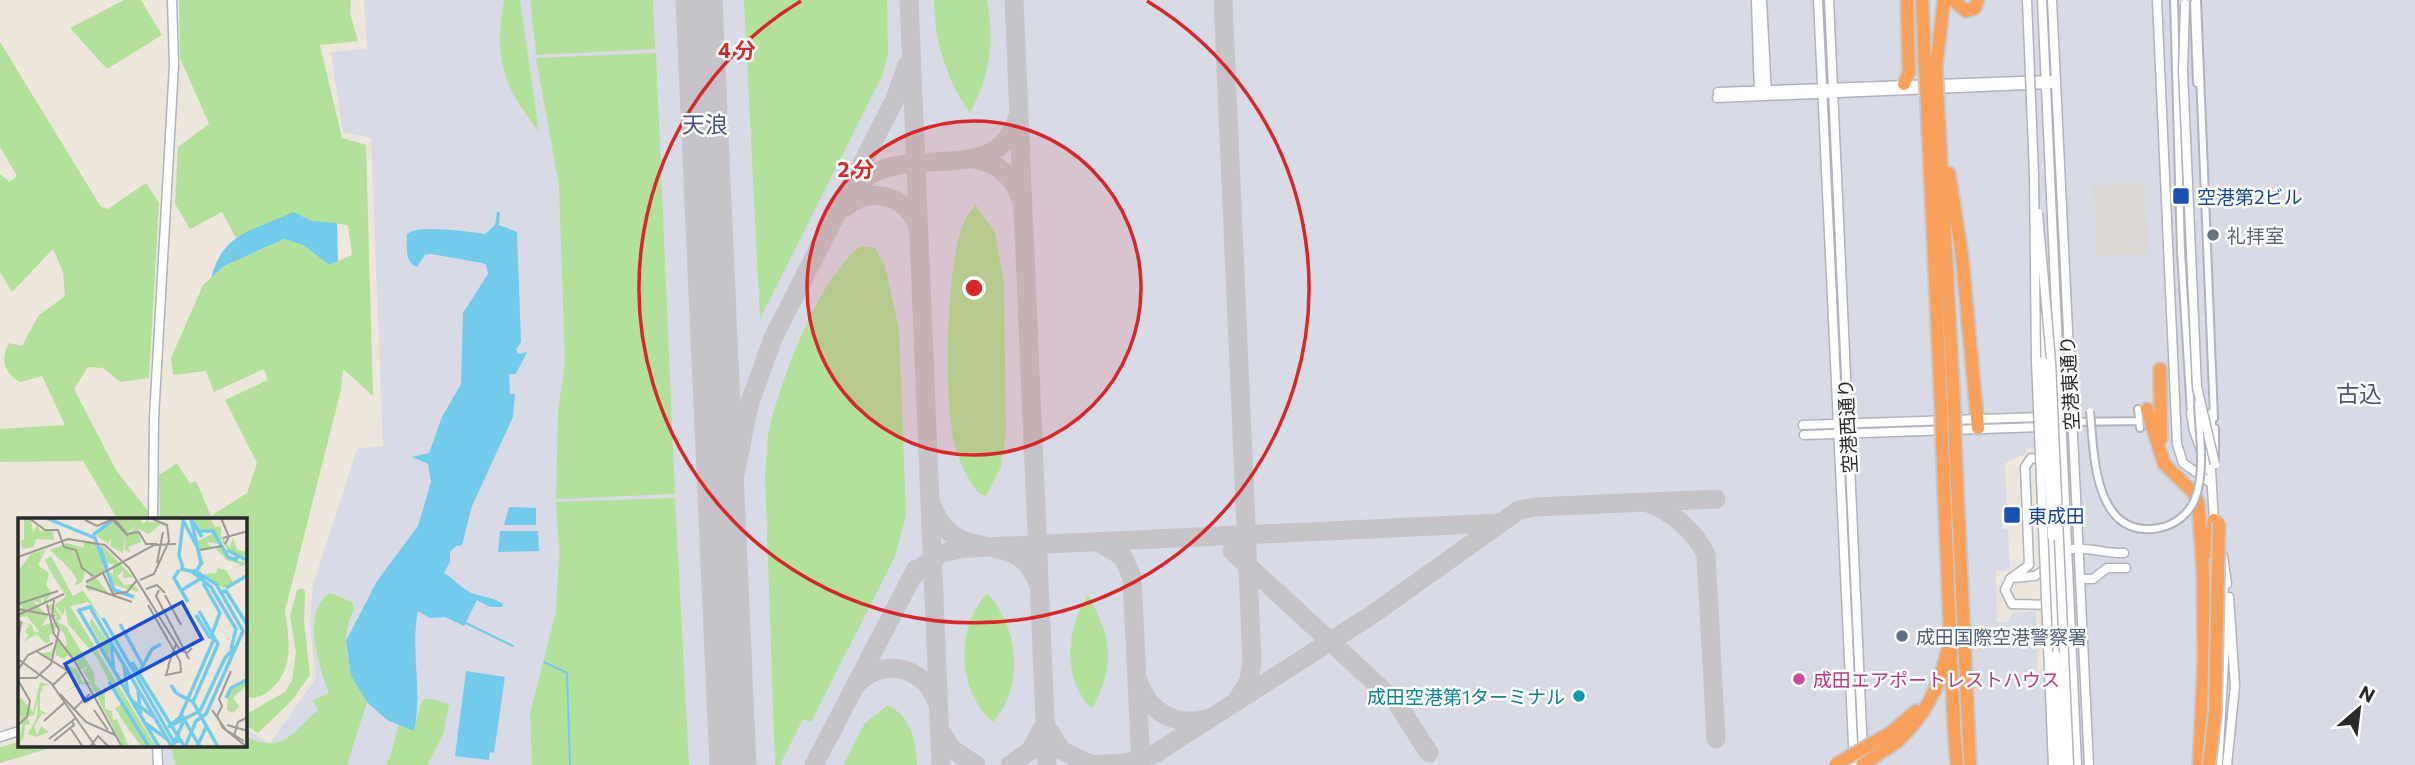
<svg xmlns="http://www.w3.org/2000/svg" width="2415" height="765" font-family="Commissioner,'Noto Sans JP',sans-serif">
<rect width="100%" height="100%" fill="#ece6dd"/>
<path fill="#d8dae5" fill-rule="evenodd" d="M364,0H2415V765H164L163,746H245V729L270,743L316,678L310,626L313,585L357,449L383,446L371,138L343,132L331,52L367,49ZM2058,447L2066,656L2042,672L2038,671L2036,611L2012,613L2008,622H1997L1996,571L2010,570L2008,529H2003V506L2007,505L2005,463L2025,454L2026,448Z"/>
<path fill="#b3e19b" d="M124,0H141L162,35L107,69L70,28Z
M179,0H351L350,13L358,41L320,45L342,138L366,145L373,396L343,369L341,390L285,611C290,642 294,674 266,693C258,698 253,699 245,696V520H160L159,475L177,463L190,484L196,481L211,516L247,493L257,463L225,400L268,380L264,369L214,392L206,371L173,375L171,358L203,285L224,266L284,239L303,245L329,265L352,255L348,225L312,221L293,213L236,238L222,212L190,229L175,204L178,147L209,124L180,58Z
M504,0H520L539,132C502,84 494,60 504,0Z
M530,0H653L655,49L536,55Z
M744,0H887L888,53L883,74L760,319Z
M934,0H987C995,44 990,74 970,113C947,80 934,41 934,0Z
M0,42L101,207L108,209L146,183L159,203L149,378L121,382L103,368L88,367L74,389L116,470L148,511L146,520H118L83,461L0,462V429L65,425L42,376L20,382C4,373 0,359 9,343L22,346L38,316L65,296L63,272L53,249L12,292L0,272V174L10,182L17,176L0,147Z
M656,53L675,494L556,499L558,411L565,362L559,186L536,58Z
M975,204L995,233L1004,284L1006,434L1001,467L986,496L978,493C969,480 961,466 956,450C943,409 946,267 962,227C965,219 971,211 975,204Z
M861,246L875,248L885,266L899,330L906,515L895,556L811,722L803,719L780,765H775L765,474C767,458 766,441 770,426C783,375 819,277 861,246Z
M675,498L689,765H532L530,713L556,612L559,552L556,502Z
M302,588L305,591L304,621L310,675L292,700L258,733L245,725V715L285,692L292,680L296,652L290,616L297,590Z
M330,593L352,602L354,609C338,643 348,672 367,702L347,765H175L171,746H245V736C283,755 291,733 318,710L313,700L329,693C319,666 300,612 330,593Z
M987,593C1019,628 1025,685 993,722C957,691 955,628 987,593Z
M1088,595C1112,639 1116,663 1092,709C1061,678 1066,629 1088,595Z
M431,699L449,704L443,735L427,765H385L390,757L399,724L414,730L422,700Z
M888,705C911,717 916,741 917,765H843L865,723Z
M19,742V746H57L0,763V747Z"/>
<path fill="#dcd9d4" d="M2145,182L2148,254L2097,256L2093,184Z"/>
<path fill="#73cbeb" d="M293,212L312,221L337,223L338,261L329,265L303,245L284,239L224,266L211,278C223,232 253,231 293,212Z
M497,212H500L499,225L517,232L521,342L516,350L519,354L527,352L516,374H509L510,394H515L513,417L472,506L462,545L456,546L450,552V562L444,573C452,578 461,587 466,590C478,598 491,595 503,604L502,607H490L477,600L464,626L445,617L430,618L418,611C410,650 423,691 414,731L387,720L367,702L351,676L346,641L377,581L418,526L431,482L428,464L412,457L429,453L442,417L461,384L463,313L488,274L486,265L482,263L431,254L425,255L417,267C404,263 407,245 407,234C419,224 469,232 485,234L495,225Z
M509,507L536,508V525H504Z
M500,531H538L539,551L498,552Z
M466,671L505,677L494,753L490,752L489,760L455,756Z"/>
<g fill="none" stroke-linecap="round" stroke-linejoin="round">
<path stroke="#73cbeb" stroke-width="2" d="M466,623L513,646
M544,662L567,673L570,765"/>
<path stroke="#c6c4c8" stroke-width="19" d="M909,0L941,765
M1014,0L1047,765
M1223,0L1252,662L1249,680L1239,697
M973,159C996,162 1012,175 1020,197
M855,188C900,136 997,192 1017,118
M845,207C871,186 905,195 917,225
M1648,503C1671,511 1696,532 1706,555L1716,739
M932,505C955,570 1016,524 1038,583
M723,536L749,405L773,338L894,101L907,65
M1100,543L1123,557L1132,577L1141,765
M1232,551L1396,702L1429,753
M910,580C936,549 948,550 986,547L1497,523
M1139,683C1149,712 1176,727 1206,719
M857,684C882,657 923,666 936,700
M1046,726L1061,750L1090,764
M940,730L952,749L976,765
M814,765L916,569
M1010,765L1031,750L1044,725
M1077,765L1127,763L1156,753L1373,614L1519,510L1535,507L1716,499"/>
<path stroke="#c6c4c8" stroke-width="47" d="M699,0L733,765"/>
<defs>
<path id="minor" d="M2174,0L2181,251L2191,413
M2197,0L2214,418
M2194,3L2197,83
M2138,409L2140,428
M2062,427L2071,422L2137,421
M2215,428V456"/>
<path id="tertiary" d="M1756,0L1759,94
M1762,0L1767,95
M1818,0L1854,765
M1829,0L1863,752
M2042,0L2077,765
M2052,0L2089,765
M2157,0L2177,444L2183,463L2211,483
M1718,92L2050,80
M1717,98L2050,84
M2038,315L2043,361
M2191,413L2194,431L2208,470
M1803,425L2045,417
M1804,435L2045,427
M2211,439V414
M2210,452L2214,523
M2046,514L2044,465L2041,459L2031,458L2025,467L2029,565L2010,579L2005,590L2012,604L2054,605
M153,520L154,418L174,65L172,0
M2052,536L2056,655
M2073,549C2091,547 2106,554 2124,553
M2223,556L2227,584
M2012,578L2035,576L2047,568
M2080,579H2093L2107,568H2126
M0,737L19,731
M157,746L158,765
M2218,765L2226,629L2223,581
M2227,765L2235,686L2229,597"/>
<path id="motorway" d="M1922,0L1925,67
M1953,0L1966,11L1975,8L1978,0
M1936,67L1944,0
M1904,84L1909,72L1907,0
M1927,105L1941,405
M1938,105L1954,405
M1949,173L1962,256L1978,428
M2160,369L2161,439
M2147,409L2164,464L2193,492L2198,502L2203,571L2204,662L2199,765
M1942,441L1954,729
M1955,441L1970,765
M2208,553L2214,520
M1890,733L1916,711
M1897,742C1925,716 1939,688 1947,652"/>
</defs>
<use href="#minor" stroke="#b0b3be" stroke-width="10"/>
<use href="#tertiary" stroke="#b0b3be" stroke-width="11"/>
<use href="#motorway" stroke="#c8c8c8" stroke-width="16"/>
<use href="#minor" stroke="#fff" stroke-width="6"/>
<use href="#tertiary" stroke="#fff" stroke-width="8"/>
<use href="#motorway" stroke="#f9a05b" stroke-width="12"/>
<defs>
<path id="minor-bridge" d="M2090,411C2094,452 2093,540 2159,528C2175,525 2189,514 2195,499C2206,470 2199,432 2198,403"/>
<path id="tertiary-bridge" d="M2027,0L2034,175L2036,361L2053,765
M2185,4L2183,71L2197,387L2215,464
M2038,213L2051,361L2069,765
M2043,361L2052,536
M2056,655L2061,765"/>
<path id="motorway-bridge" d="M1925,67L1927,105
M1936,67L1938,105
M1941,405L1942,441
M1954,405L1955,441
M1954,729L1957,765
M1835,765L1890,733
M1862,765L1897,742
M2209,765L2215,713L2219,523"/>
</defs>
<use href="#minor-bridge" stroke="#b0b3be" stroke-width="10" stroke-linecap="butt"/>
<use href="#tertiary-bridge" stroke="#b0b3be" stroke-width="11" stroke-linecap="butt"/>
<use href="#motorway-bridge" stroke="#c8c8c8" stroke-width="16" stroke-linecap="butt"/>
<use href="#minor-bridge" stroke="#fff" stroke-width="6"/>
<use href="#tertiary-bridge" stroke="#fff" stroke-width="8"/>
<use href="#motorway-bridge" stroke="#f9a05b" stroke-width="12"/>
</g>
<circle cx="974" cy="288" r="167" fill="#d62828" fill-opacity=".12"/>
<g fill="none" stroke="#d62828" stroke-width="3.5">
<circle cx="974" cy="288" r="167"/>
<path d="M1147 1A335 335 0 1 1 801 1"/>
</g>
<g fill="#1a4fb4" stroke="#fff" stroke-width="2.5">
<rect x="2172" y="187" width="18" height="18" rx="3.5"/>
<rect x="2003" y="506" width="18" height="18" rx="3.5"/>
</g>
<circle fill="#6b7280" stroke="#fff" stroke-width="2.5" cx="2213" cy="235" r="7"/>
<circle fill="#5c6f8a" stroke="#fff" stroke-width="2.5" cx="1902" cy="636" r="7"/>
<circle fill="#d1479c" stroke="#fff" stroke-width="2.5" cx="1799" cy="679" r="7"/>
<circle fill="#0f9aa8" stroke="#fff" stroke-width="2.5" cx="1579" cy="696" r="7"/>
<g text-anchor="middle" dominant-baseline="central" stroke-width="5" stroke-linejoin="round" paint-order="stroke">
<g font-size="19" fill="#164399" stroke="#fff" text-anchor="start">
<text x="2197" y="196">空港第2ビル</text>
<text x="2028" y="515">東成田</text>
</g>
<g font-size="19" fill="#5b616d" stroke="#fff" text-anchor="start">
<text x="2227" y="235">礼拝室</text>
</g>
<g font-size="19" fill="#2a2a2a" stroke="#fff">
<text transform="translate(2069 383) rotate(-93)">空港東通り</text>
<text transform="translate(1847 426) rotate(-93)">空港西通り</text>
</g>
<g font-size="19" fill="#4e5e75" stroke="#fff" text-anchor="start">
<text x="1916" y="636">成田国際空港警察署</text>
</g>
<g font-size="19" fill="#b23c85" stroke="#fff" text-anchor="start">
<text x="1813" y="679">成田エアポートレストハウス</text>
</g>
<g font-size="19" fill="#0d838f" stroke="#fff" text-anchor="end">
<text x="1565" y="696">成田空港第1ターミナル</text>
</g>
<g font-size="23" fill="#4c547a" stroke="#fff">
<text x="705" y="124">天浪</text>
<text x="2359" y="393">古込</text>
</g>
</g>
<g transform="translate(18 518)">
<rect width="229" height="229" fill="#ece6dd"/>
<path d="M6,0L13,1L15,15L19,6L22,13L35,11L36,22L18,21L16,29L5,31L2,24L6,21ZM104,0L121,1L125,6L132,0L130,4H143L149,10L143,6L131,16L120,11L123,24L110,29L112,35L107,32V18L105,35L92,28L94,20L90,26L78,17L95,3L109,17L120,7L108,15L98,2ZM175,0H192L197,9L203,8V18L212,30L215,19L219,32L229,34V41L210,32L196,12L183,13ZM195,15L210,40L230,45L229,56H228V47L215,50L223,47L209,42L198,31L201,26L188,24L195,30L182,33L186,46L181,51L184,56L198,55L200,50L208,52L215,64L206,70L183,57L180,51L184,44L180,23ZM65,22L78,25L87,54L78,60L93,78L80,71L70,73L68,69L73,68L68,65L74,61L68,51L64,64L56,68L59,62L53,52L32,32L49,25L66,30ZM85,28L115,59L105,60V53L99,58L106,67L113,66L120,71V74L95,67L90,55L95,56V46L87,45L82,29ZM28,31L20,47L31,55L28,67L34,75L27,84L23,78V85L15,83L30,98L23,108L36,104L34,99H39L29,88L35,86L44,100L39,104L48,108L76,155L77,166L85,175L87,168V191L94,193L95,202L99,201L111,229H105L73,167L63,166L45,175L61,165L57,157L50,156L48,147L59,151L65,165L72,163L65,154L70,148L63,152L50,137L46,141L38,137V130L32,141L24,135L33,134L41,119L46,129L49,126L46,115L38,109L36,116L31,117L32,124L27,125L19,116L5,124L11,117L7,114L11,107L5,105L0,117V103L14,107L16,115L21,113L9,98L0,100L4,88L0,87V53L13,36ZM33,38L55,78L62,74L64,73L66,74L90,110L70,84L52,88L138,229H124L108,208L97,190L103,186L79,140L50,106L47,89L45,98L37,87L48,78L31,51L27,42ZM73,100L91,125L92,142L72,106ZM229,161V167L215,180L221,188L215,195L209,192L210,174ZM22,164L32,167L25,168L22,176V192L30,196H24L16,208L19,217L23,208L31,214L18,219L10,216L19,199L20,182L16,197L9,199L12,206L7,207L6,219L0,228L4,208L0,183L3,180L15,194Z" fill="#b3e19b"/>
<path fill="none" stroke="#73cbeb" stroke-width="3.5" d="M28,0L77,20L96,72L116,79M164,0L178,27M173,0L184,19M173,1L183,45L179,52M180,13H195L210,39L218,42L219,37M75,17L96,1M82,29L89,51M209,32L230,43M165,50L161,37L165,4M162,51L173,53L193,69L218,111L213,131M161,52L156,60L170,84M185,65L202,95L192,121M208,70L230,57M164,72L185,59M203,74L208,73L230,108M60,91L141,229M61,92L72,89L154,229M178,97L192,120M85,100L156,224L161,223M102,106L125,148M93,126L96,153M114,144L166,228M106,148L110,176M122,153L134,131L143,126M91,164L131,229M153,167L158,175L175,184L200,229M120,172L123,199M208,180L213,170L230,161M113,182L136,199M175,184L200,126L181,93M163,196L182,229M127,205L149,221M154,206L162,199L196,121M150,209L182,193L207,140L217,129M155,228L165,204M167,229L178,203L188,196L225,113L198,66L175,52M179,229L189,207"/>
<path fill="none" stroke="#9e9b95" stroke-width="2" d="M11,0L27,12H40L46,29L58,32L64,50L75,58M93,0L110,18M203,0L211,19L207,26M67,2L79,8L95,1M97,2L109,16L121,14L128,26H139M205,20L230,13M182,32L204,28M0,39L50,21L87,27L111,50L162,132L169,135L174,130M139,45L145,14M85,55L95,76M122,62L136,56L151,23L149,7L132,0M68,64L136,27L158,26M68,68L114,84M128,71L139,67L147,75M141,72L138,78L171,141M95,76L109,74L119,62M147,77L163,107M0,86L40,73M29,86L36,116L56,142L104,229M130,87L162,143L163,154L148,157L151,147M0,91L37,98M0,97L46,76M0,124L3,103M18,133L50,153L35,167M0,141L33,165L78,229M150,148L158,126M0,152L10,137L35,125M0,160H18L33,146L41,112L34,98L36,82M0,162L12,183L9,199L0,207M42,176L68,204L97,217M55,192L72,176M76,192L90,212M194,192L208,212L226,223M26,203L46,185M209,207L230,213M204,209L229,229M205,210L199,198L204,188L201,181L213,153M53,211L65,229M216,218L220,204L230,199M31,221L58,200M36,223L56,207L54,203M72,229L80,218L91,229"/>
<path fill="#1d4ed8" fill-opacity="0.15" stroke="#1d4ed8" stroke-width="3.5" d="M164,84L184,121L67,183L47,146Z"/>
<rect width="229" height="229" fill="none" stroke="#2a2a2a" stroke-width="3.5"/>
</g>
<circle cx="974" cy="288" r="10" fill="#d62828" stroke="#fff" stroke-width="3.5"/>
<g font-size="21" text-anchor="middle" font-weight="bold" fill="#d62828" stroke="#fff" stroke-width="5" stroke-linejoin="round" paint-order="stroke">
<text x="737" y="58">4 分</text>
<text x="856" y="177">2 分</text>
</g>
<g transform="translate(2359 709) rotate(28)" stroke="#ffffff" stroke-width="5" paint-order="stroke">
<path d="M0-5L12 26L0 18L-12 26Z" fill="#2a2a2a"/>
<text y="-10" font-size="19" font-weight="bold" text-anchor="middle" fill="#2a2a2a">N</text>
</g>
</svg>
